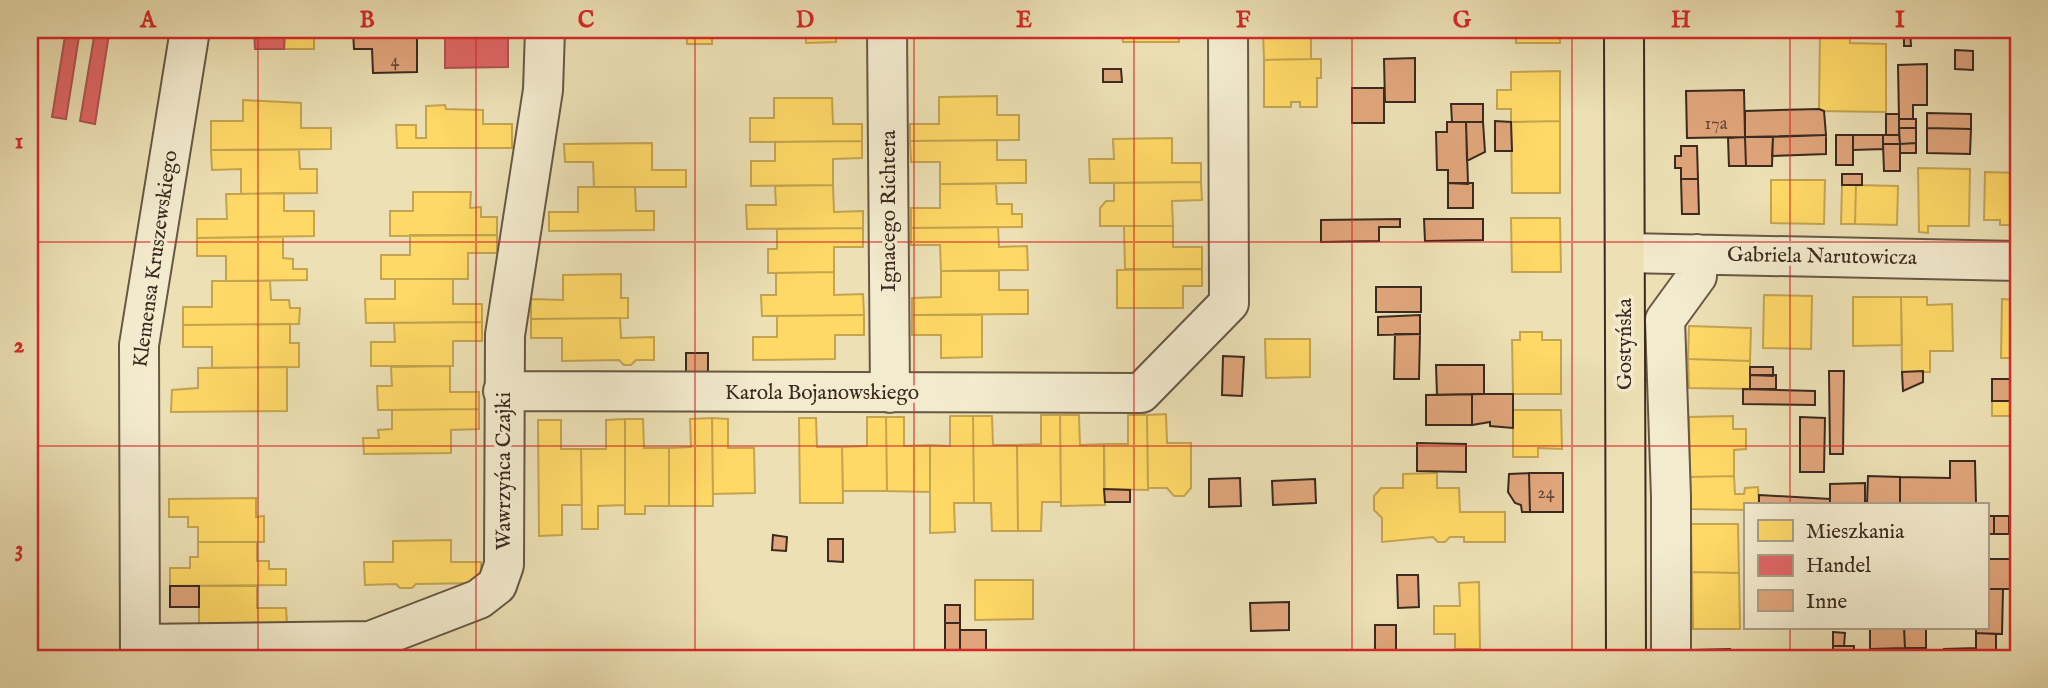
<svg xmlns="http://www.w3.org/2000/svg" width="2048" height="688" font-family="'IM FELL English',serif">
<rect width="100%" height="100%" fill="#ece0b4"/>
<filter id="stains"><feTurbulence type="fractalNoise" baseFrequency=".00286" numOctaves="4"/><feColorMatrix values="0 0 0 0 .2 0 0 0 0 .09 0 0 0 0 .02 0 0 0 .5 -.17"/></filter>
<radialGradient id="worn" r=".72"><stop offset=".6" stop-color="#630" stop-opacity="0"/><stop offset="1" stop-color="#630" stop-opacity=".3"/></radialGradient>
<path fill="#ffd966" stroke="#c4a451" stroke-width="2" d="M285,30H314V49H284Z
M687,30H712V44H687Z
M806,30H836V42L806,43Z
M1122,30H1178L1179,42H1123Z
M1263,30H1311V59L1264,60Z
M1516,30H1560V43H1516Z
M1820,30H1860V38H1850V43L1886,44V112L1819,111Z
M1311,59H1321V78H1317V107H1300V102H1291V107H1264V60Z
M1560,71V121L1511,122V109H1497V90H1511V72Z
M997,96V115H1019V140L910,141V124H939V97Z
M774,98H832L833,124H862V141L750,142V118H774Z
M243,100L301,103V128H331V149L211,150V121H243Z
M445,105L446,109L483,110V124H512V148H397L396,125H416V138H426V106Z
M1560,121V193H1512L1511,122Z
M1172,138V163H1201V182L1090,183L1089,159H1114L1113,139Z
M997,140V160H1026V183L940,184V162H911L910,141Z
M862,141V158L833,159V185L751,186V161H775V142Z
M652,143V170H686V187H594L593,162H565L564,144Z
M211,150H299L300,169H317V193L241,194V169L212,170Z
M1918,168L1970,169L1969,226H1928V233L1919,232Z
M1985,172L2018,173V225H2000V220H1984Z
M1771,180H1825L1824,224L1771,223Z
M1201,182L1202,200L1172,201L1173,226H1100V208L1106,201H1114V183Z
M940,184H996L997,204H1012V214H1022V227L911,228V208H940Z
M833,185L834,212L863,211V228L747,229L746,205H776L775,186Z
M1842,185H1856L1855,224H1841Z
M1856,185L1898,186L1897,225L1855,224Z
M578,187H635L636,211H654V230L549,231V212H578Z
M413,192H471L470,208L481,207V217H497V235L390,236V211H413Z
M284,193V211H314V236L197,238V219H227L226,194Z
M1511,218H1560L1561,272H1512Z
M1124,226H1173V247H1202V269H1125Z
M998,227L999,247L1027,246L1028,270L941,271L940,245H911V228Z
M863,228V247H834V272L768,273V249H777V229Z
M410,235H497V253H468V279H381V255H410Z
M283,237V258L293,259V269H307V280L226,281V256H197V238Z
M1202,269V286H1183V308H1117V270Z
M941,271H999V290H1028V314L912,315V298L941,297Z
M834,272V295L863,294L864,315L762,316L761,295H776V273Z
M621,274V298H628V318L531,319V299L563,300V275Z
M395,279H453V304H482V322L366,323L365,299H395Z
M212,281H270L271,300H289L290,308H300L299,324L183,325V307H212Z
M1764,295L1812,296L1811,349L1763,348Z
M1853,297H1901L1902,345L1853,346Z
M1901,297H1927V305L1952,304L1953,351H1930V372H1902Z
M2002,299L2018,300V358H2001Z
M864,315V335H835V359L753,360V337H777V316Z
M912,315H982V357L941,358V335H912Z
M620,318L621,338L654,337V360H636L631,365H624L619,360L562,361V338H531V319Z
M482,322V341H453V366H371V342H395L394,323Z
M290,324V343H299V367L212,368V347H183V325Z
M1689,326L1751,328L1750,361L1688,359Z
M1520,332H1542V340H1561V394H1513L1512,340H1520Z
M1265,339H1310V377L1266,378Z
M1688,359L1750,361V389L1689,388Z
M450,366V392H479V409L378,410L377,386H392L391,367Z
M287,367V411L171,412L172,390L198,388V368Z
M1992,401H2018V416H1992Z
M479,409V429L451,430V453L364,454L363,438H379L378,430L392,429V410Z
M1513,410H1561L1562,449L1538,448V457H1513Z
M1166,414L1167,443H1191V488L1184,496H1174L1167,488H1148L1147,415Z
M1041,415H1060L1061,502H1042L1041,531H1018L1017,445L1041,444Z
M1060,415H1079L1080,445L1104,444L1105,505L1061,506Z
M1128,415H1147L1148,490L1104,489V444H1128Z
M950,416H973L974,503H954L955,532L930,533V445L950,446Z
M973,416H992L993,445H1017L1018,531H992L991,503H974Z
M1733,416V429H1746V449L1734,450V476L1690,477L1689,417Z
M867,417H886L887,491H843L842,447L867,446Z
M886,417H904V446L930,445V492L887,491Z
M712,418L728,419V448H754L755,493L713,494Z
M712,418L713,506H669V448L691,447L690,419Z
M799,418H816L817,447H842L843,503H800Z
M625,419H643L644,448H669V506H645V514H625Z
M625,419V505L598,506V529H582L581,449H606V420Z
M538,420H561V449H581L582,505H562V535L539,536Z
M1437,473V488H1459L1460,512H1505V542H1464V537H1450L1445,542H1438L1433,537L1382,542V518L1374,510V496L1381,488H1403V474Z
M1734,476L1735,494H1744L1745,488L1758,487L1759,504H1745V510L1691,509L1690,477Z
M256,498V517L264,516V542H198V527H188V517H169V499Z
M1691,524H1738L1739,573L1692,572Z
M451,540V562H481V583L416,584L412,588H400L396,584L365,585L364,562H393V541Z
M198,542H257V561H269V569H286V585L170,586V568H190V557H198Z
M1692,572L1739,573L1740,629H1693Z
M975,580H1033V619L975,620Z
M1479,582L1480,649H1455V634H1434V606H1460L1459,583Z
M199,586H257V608H286L287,624L199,625Z"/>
<path fill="#e06666" stroke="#ae5451" stroke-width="2" d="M66,30H80L66,119L52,117Z
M254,30H285L284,49H255Z
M445,30H508V67L445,68Z
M95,31L109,34L95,124L80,121Z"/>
<path fill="#e0a57b" stroke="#3b2a20" stroke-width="2" d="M353,30H417V72L373,73L372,49H354Z
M1371,30H1428L1429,35H1371Z
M1450,30H1467V37H1450Z
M1904,30H1910L1911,46H1904Z
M1955,50L1973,51V70L1955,69Z
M1415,58V102H1385L1384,59Z
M1927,64V105H1913V119H1899L1898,65Z
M1103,69H1121L1122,82H1103Z
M1352,88H1384V123H1352Z
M1744,90L1745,137L1687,138L1686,91Z
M1451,104H1483V122H1452Z
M1819,109L1824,111L1826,135L1745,137V111Z
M1927,113L1971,114V129L1927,128Z
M1886,114H1899V135H1886Z
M1899,119H1916V128H1899Z
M1495,121L1511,122L1512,151H1495Z
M1447,122H1466L1468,184L1448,183V170H1437L1436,132H1447Z
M1466,122H1483L1485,152L1467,161Z
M1899,128H1916V143L1900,144Z
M1927,128L1971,129L1970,154L1927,153Z
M1826,135V154L1772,156L1773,137Z
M1836,135H1853V165H1836Z
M1853,135H1883V149L1853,150Z
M1883,135H1899L1900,144H1883Z
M1745,137L1746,166H1729L1728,138Z
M1745,137H1773L1772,166H1746Z
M1916,143V153H1900V144Z
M1883,144H1900V171H1884Z
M1681,146H1697L1698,179H1681V168H1675V156H1681Z
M1842,174H1862V185H1842Z
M1681,179H1698L1699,214H1682Z
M1448,183H1473V208H1448Z
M1400,219V227H1379V241L1321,242V220Z
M1424,219H1483V240L1425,241Z
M1376,287H1421V312H1376Z
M1420,315V334L1378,335V317Z
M1395,334H1420L1419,379H1394Z
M686,353H708V376H686Z
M1223,356L1244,357L1242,396L1222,395Z
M1436,365H1484V394L1437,395Z
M1750,367H1773V376L1750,375Z
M1829,371H1844L1843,454H1830Z
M1923,371V382L1903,391L1902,372Z
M1750,375H1776V389H1750Z
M1992,379H2012L2011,401H1992Z
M1743,389L1815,391V405L1743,404Z
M1472,394V425H1426V395Z
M1472,394H1513V428L1490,426V422L1472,425Z
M1800,417L1825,418L1824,472H1800Z
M1417,443L1466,444V472L1417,471Z
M1950,461H1975L1976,504H1900V477L1950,478Z
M1529,473H1563V512H1530Z
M1529,473L1530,512H1522L1521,505L1515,503L1508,492L1509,474Z
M1868,476L1900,477V504H1867Z
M1240,478L1241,506L1209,507V479Z
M1315,479L1316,503L1273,505L1272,481Z
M1865,483V504H1830V484Z
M1104,489L1130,490V502H1105Z
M1759,495L1830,499V504H1759Z
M1987,516H1994V534H1987Z
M1994,516H2009V534H1994Z
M2009,516H2018V534H2009Z
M773,535L787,537L786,551L772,550Z
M828,539H843V562L828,561Z
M1987,559H2018V589H1987Z
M1397,575H1418L1419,607L1398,608Z
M170,586H199V607H170Z
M1987,589H2003L2002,634L1976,633V627H1987Z
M1289,602V630L1251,631L1250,603Z
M945,605H960V623H945Z
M945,623H960V653H945Z
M1375,625H1396V658H1375Z
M1904,627H1926V648H1905Z
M1904,628L1905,648L1870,649V629Z
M960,630H986V658H960Z
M1833,632L1845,633L1844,646H1833Z
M1976,633L1996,634V658H1976Z
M1833,646H1854V658H1833Z
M1976,648V658H1944V649Z
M1730,649V658H1694V650Z
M809,652V658H789V653Z"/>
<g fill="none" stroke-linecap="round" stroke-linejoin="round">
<defs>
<path id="minor" d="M887,30L890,393
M1626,253L2018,261
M503,391L1141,393L1229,303L1228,30
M140,644L370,641L479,599L497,585L504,565L505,335L543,90L545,30
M140,658L139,345L190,30
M1671,658V497L1665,320L1697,276V254"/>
<path id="major" d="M1624,30L1626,658"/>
</defs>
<use href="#minor" stroke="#675845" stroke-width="42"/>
<use href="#major" stroke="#3b2a20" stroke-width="42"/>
<use href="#minor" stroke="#f3ebce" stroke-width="38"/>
<use href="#major" stroke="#ece0b4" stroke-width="38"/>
</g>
<path fill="none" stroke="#d62828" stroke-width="2" stroke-opacity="0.55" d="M258,30V658M476,30V658M695,30V658M914,30V658M1134,30V658M1352,30V658M1572,30V658M1790,30V504M30,242H2018M30,446H2018M1790,627V658"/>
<g text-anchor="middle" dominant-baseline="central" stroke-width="7" stroke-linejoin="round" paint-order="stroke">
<g font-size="18" fill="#644937">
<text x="395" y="61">4</text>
<text x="1716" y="124">17a</text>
<text x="1546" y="493">24</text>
</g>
<g font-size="21" fill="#3b2a20" stroke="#f3ebce">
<text transform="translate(889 211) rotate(-90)">Ignacego Richtera</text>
<text transform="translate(1822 257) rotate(1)">Gabriela Narutowicza</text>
<text transform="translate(156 259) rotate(-82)">Klemensa Kruszewskiego</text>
<text transform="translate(1625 344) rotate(-90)">Gostyńska</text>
<text x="822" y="393">Karola Bojanowskiego</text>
<text transform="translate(504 471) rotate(-90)">Wawrzyńca Czajki</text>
</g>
</g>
<rect width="2048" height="688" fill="none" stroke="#ece0b4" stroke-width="77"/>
<rect x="1744" y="503" width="245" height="126" fill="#f3ebce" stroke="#a99e88" stroke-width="2"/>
<rect x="1758" y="520" width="35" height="21" fill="#ffd966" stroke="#a99e88" stroke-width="2"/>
<text x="1806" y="538" font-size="21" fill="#3b2a20">Mieszkania</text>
<rect x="1758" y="555" width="35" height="21" fill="#e06666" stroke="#a99e88" stroke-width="2"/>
<text x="1806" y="572" font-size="21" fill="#3b2a20">Handel</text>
<rect x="1758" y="590" width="35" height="21" fill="#e0a57b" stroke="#a99e88" stroke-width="2"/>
<text x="1806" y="608" font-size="21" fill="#3b2a20">Inne</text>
<rect x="38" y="38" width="1972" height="612" fill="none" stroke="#d62828" stroke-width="2.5"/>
<g font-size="23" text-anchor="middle" font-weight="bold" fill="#d62828">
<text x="148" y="27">A</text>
<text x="367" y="27">B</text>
<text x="586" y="27">C</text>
<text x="805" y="27">D</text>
<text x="1024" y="27">E</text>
<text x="1243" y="27">F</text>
<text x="1462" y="27">G</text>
<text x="1681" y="27">H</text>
<text x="1900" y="27">I</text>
<text x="19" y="148">1</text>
<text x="19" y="352">2</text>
<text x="19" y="556">3</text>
</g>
<rect width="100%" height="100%" filter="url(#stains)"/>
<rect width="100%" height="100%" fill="url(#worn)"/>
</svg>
